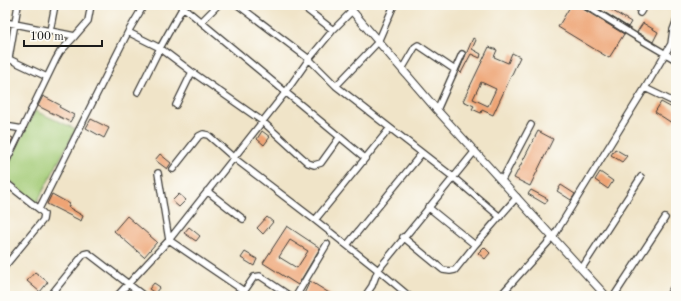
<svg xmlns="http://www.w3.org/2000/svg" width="681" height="301" font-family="'Old Standard TT',serif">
<rect width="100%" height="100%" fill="#fdfcf7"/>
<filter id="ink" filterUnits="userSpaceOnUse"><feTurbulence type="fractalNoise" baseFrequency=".025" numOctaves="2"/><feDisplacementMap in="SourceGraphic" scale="8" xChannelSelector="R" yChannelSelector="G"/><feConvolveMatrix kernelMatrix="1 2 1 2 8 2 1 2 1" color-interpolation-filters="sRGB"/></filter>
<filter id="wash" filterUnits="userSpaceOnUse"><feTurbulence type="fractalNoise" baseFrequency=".012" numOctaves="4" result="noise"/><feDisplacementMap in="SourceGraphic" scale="16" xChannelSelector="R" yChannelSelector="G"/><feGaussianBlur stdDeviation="0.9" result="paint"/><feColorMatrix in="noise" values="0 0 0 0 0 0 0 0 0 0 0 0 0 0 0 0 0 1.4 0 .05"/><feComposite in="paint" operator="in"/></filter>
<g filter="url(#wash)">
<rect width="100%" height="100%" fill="#f0e4c8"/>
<path fill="#a2ca75" stroke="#5f7348" d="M35,111L76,129L36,204L5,176L8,166Z"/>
<g id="blocks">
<path fill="#eea474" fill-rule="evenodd" d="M571,5H581L583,9L624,34L609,58L558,27Z
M593,5H603L631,22L628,27Z
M643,23L658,32L653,42L637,32Z
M473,38L476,40L472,49L481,54L480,58L471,54L461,73L459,71Z
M489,47L497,50L494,57L508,63L512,53L520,57L493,115L482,110L481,113L472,109L474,106L463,101ZM481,82L496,89L488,106L473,99Z
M43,96L60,105L59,107L74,115L70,122L38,106Z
M661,102L676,110V117L672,123L655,112Z
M91,119L109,128L104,138L86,128Z
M262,131L270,137L264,145L257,139Z
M538,131L553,139L530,186L514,178Z
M5,134L13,138L8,148L5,146Z
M615,149L627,156L622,162L611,155Z
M160,154L171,163L167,169L155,160Z
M600,172L613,181L608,189L595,180Z
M561,185L575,194L571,200L557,191Z
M531,190L548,199L545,204L528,194Z
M52,194L70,204L68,207L83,216L81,221L47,204Z
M179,194L186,200L179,207L172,201Z
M127,216L157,242L144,257L114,231Z
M267,217L273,222L263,234L257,228Z
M287,226L320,248L298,285L263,263ZM290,240L308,251L297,268L279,257Z
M189,227L200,236L196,241L184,233Z
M484,247L490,253L485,259L478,253Z
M245,252L257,259L254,266L241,258Z
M35,272L48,282L40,292L27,281Z
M310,281L334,296H303Z
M154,283L160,287L155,293L149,289Z"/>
</g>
</g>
<g filter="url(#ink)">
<use href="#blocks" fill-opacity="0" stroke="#3c3a36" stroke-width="1"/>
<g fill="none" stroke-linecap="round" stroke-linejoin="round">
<defs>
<path id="minor" d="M18,5L9,58L11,60L47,77
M238,5L309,59L336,86L453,177L500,217
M301,5L333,30
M585,5L635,36L676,60
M183,7L365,158
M640,13L645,5
M5,22L75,36L88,21L91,5
M201,22L218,5
M50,31L55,5
M128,32L160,48L192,72L262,121L308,163L314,165L321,163L339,138
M402,69L415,47L418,45L455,70
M336,86L378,42L394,5
M645,88L676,103
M138,92L160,48L184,5
M176,105L192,72
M437,110L462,54
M5,126L23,129
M5,164L56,59L60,52L75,36
M173,169L199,136L203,134L208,135L234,158L315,220L378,270L475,151
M158,173L169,240L244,291
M502,180L531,125
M5,182L39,209L128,32L144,5
M207,191L243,219
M428,207L475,245
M315,220L390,128
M403,237L443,270L450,271L455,270L475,245L517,197
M347,245L422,153
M5,266L43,220L44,214L39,209
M582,268L641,177
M50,296L84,254L88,253L144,296
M117,296L169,240L285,93L309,59L333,30L352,11
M241,296L254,277L260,276L290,296
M296,296L327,244
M365,296L372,286L378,270L409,296
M500,296L553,237L645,88L671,44L673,30L676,22
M614,296L665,218"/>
<path id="tertiary" d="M347,5L437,110L606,296
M669,296L676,285"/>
</defs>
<use href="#minor" stroke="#3c3a36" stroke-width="8"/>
<use href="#tertiary" stroke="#3c3a36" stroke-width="9"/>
<use href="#minor" stroke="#fff" stroke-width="5.5"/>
<use href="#tertiary" stroke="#fff" stroke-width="7"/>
</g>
</g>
<rect width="681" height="301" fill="none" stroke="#fdfcf7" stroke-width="20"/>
<path d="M24 40v6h78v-6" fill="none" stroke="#1c1c1c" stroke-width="2"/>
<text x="30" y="40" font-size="12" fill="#1c1c1c" stroke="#fdfcf7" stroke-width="3" paint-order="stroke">100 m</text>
</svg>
